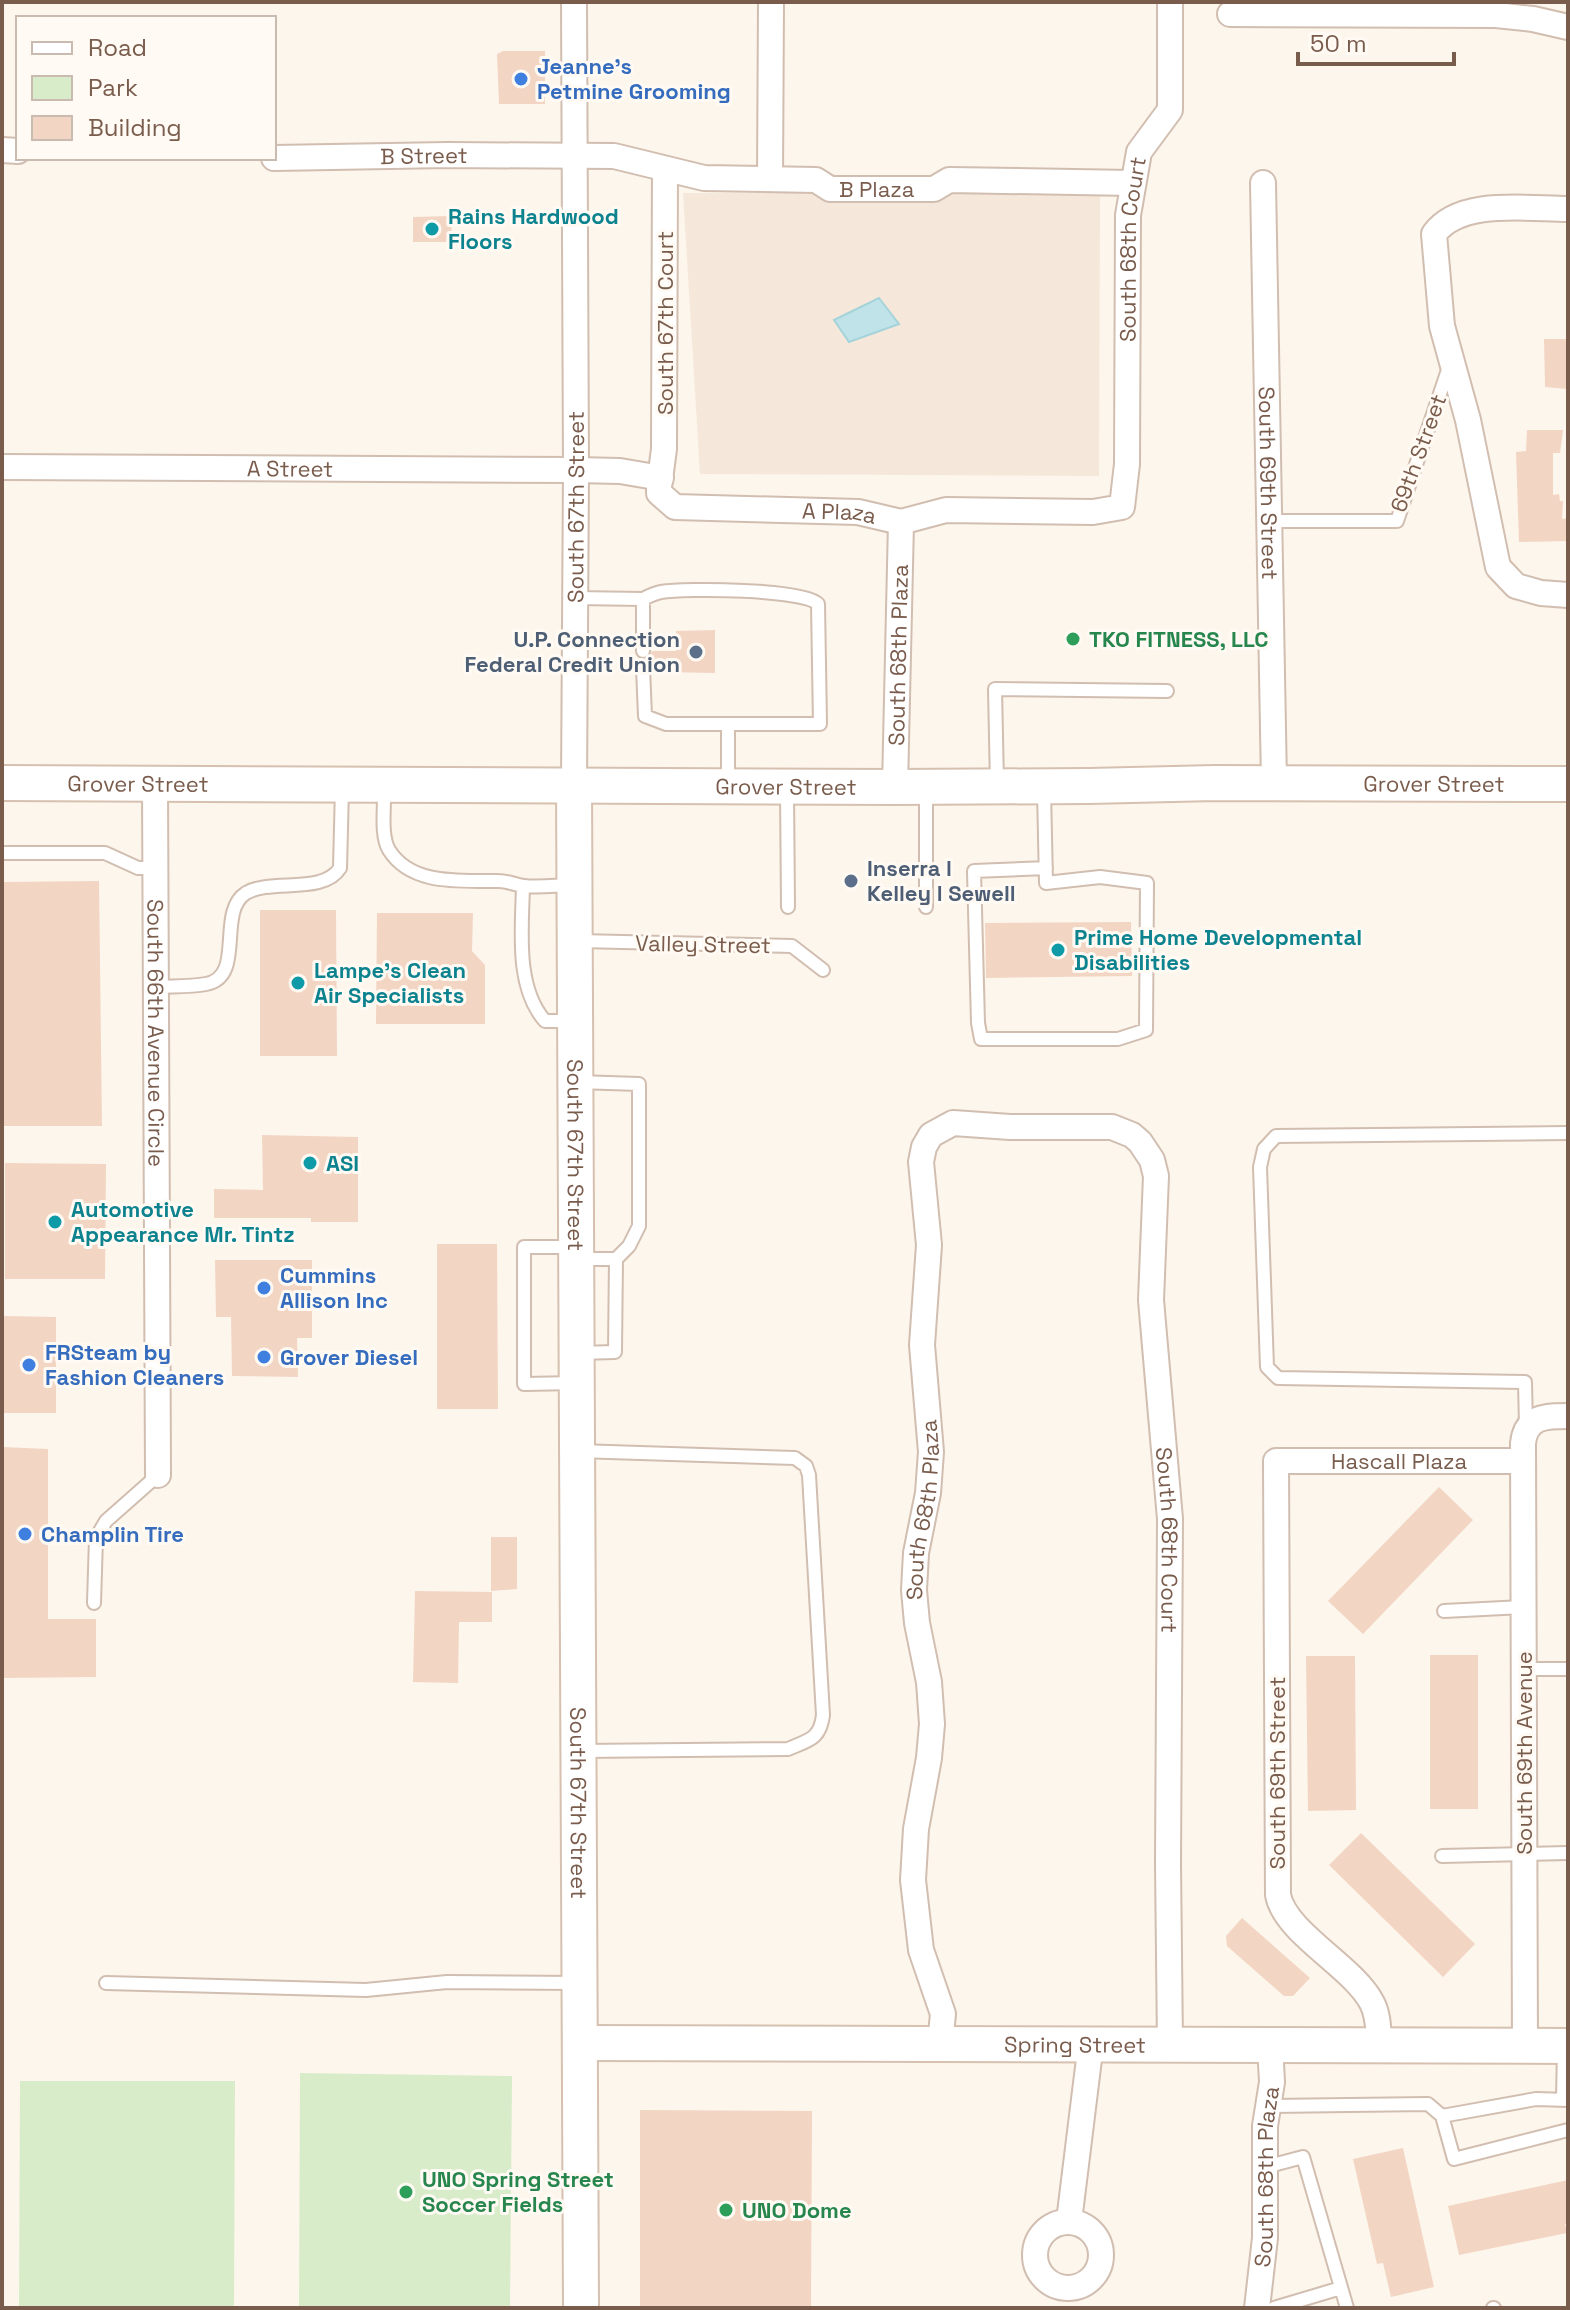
<svg xmlns="http://www.w3.org/2000/svg" width="1570" height="2310" font-family="'Space Grotesk',sans-serif">
<rect width="100%" height="100%" fill="#fdf6ec"/>
<path fill="#f5e8da" d="M683,193H1100L1099,476L700,474Z"/>
<path fill="#d8ecc9" d="M300,2073L512,2076L510,2308H299Z
M20,2081H235L234,2308H19Z"/>
<path fill="#bfe3e8" stroke="#a5d3da" stroke-width="2" d="M879,298L899,324L849,342L834,320Z"/>
<path fill="#f3d5c3" d="M503,51H545V104H499L497,54Z
M451,216L452,242H413V217Z
M1544,339H1568V389L1545,387Z
M1527,430H1563L1560,453H1553V495L1559,494L1560,501H1563L1562,519L1568,518V541L1519,542L1516,452L1526,451Z
M715,630V673L659,672V668H652L645,660L652,651H676V631Z
M99,881L102,1126H2V882Z
M260,910H336L337,1056H260Z
M377,913H473L472,951L485,965V1024H376Z
M1131,922L1132,976L986,978L985,923Z
M262,1135L358,1137V1222H311V1218H214V1189L263,1190Z
M5,1163L106,1164L105,1279H5Z
M437,1244H497L498,1409H437Z
M215,1260H312V1338H297L298,1377L232,1376L231,1317H216Z
M2,1316L56,1317V1413H2Z
M2,1447L48,1449V1619H96V1677L2,1678Z
M1439,1487L1473,1520L1363,1634L1328,1601Z
M491,1537H517V1589L491,1591Z
M415,1591L492,1592V1622H459L458,1683L413,1682Z
M1430,1655H1478V1809H1430Z
M1306,1656H1355L1356,1810L1308,1811Z
M1361,1833L1475,1944L1443,1977L1329,1865Z
M1242,1918L1310,1978L1293,1996H1284L1227,1946L1226,1936Z
M640,2110L812,2111L811,2308H640Z
M1403,2148L1434,2287L1391,2297L1383,2263L1377,2264L1353,2159Z
M1568,2180V2224H1565L1567,2233L1459,2255L1448,2206Z"/>
<g fill="none" stroke-linecap="round" stroke-linejoin="round">
<defs>
<path id="lane" d="M1270,521H1397L1449,367
M575,598L643,599V651
M643,599C649,596 655,593 661,592C685,588 805,589 818,604L820,724H728
M643,668L645,716L666,724H728V783
M997,784L995,689L1167,691
M384,788C385,806 380,835 389,850C412,887 464,880 499,881C508,881 515,885 524,886C540,888 558,885 574,885
M787,790L788,907
M926,790V907
M1044,790L1046,883L1100,877L1147,883L1146,1030L1118,1039H981L978,1023L974,871L1046,868
M2,853H105L138,868H156
M523,886C522,929 515,987 545,1021H574
M579,941L792,946L823,970
M156,987C172,986 190,987 206,984C246,977 216,912 246,893C271,878 323,895 340,868L342,788
M577,1082L639,1084V1226L629,1246L616,1259
M574,1247H524V1384L576,1383
M577,1259H616L615,1352L578,1353
M1526,1427L1525,1382L1278,1378L1267,1367L1260,1167L1264,1149L1276,1136L1568,1133
M578,1451L795,1458L806,1466L809,1475L823,1715C820,1740 808,1740 788,1749L581,1751
M94,1603L96,1538L106,1521L158,1475
M1444,1611L1523,1607
M1524,1669H1568
M1442,1856L1568,1853
M106,1983L366,1990L447,1982L578,1983
M1563,2100L1564,2047
M1568,2100L1536,2099L1442,2116L1454,2159L1568,2130
M1268,2106L1428,2104L1442,2116
M1265,2167L1303,2157L1347,2308
M1274,2308L1341,2288
M1493,2308H1494"/>
<g id="street">
<path d="M1230,14L1496,15L1533,19L1568,27"/>
<path d="M2,150L18,151"/>
<path id="s1" d="M274,158L447,155L614,156L704,178L816,180L830,189H934L949,180L1133,183"/>
<path id="s2" d="M665,169L664,449L659,487V493L675,507L858,512L901,522L946,510L1093,512L1122,507L1127,464L1128,215L1139,152L1170,110V2"/>
<path d="M770,179L771,2"/>
<path id="s3" d="M1263,183L1274,783"/>
<path d="M1568,209C1528,209 1460,198 1434,234L1442,326L1468,420L1498,567L1516,586L1541,593L1568,595"/>
<path id="s4" d="M2,467L576,470L620,471L661,478"/>
<path id="s5" d="M155,785L158,1475"/>
<path id="s6" d="M574,785L576,470L574,2"/>
<path id="s7" d="M895,787L901,522"/>
<path id="s8" d="M940,2044L943,2014L921,1950L913,1880L916,1829L929,1758L932,1724L929,1682L917,1623L914,1590L916,1553L928,1493L931,1452L922,1345L929,1245L921,1162L924,1147L931,1135L953,1123L1010,1127H1112L1132,1135L1140,1142L1152,1160L1156,1176L1151,1300L1170,1519L1168,1864L1170,2044"/>
<path d="M1525,2045L1523,1443C1526,1416 1546,1416 1568,1416"/>
<path id="s9" d="M1380,2046C1378,2032 1379,2016 1372,2003C1354,1967 1285,1933 1278,1895L1276,1461H1523"/>
<path d="M1069,2221L1091,2043"/>
<circle cx="1068" cy="2255" r="33"/>
<path id="s10" d="M1257,2308L1265,2238V2126L1272,2082L1270,2045"/>
</g>
<g id="secondary">
<path id="s11" d="M2,783L895,787L1089,786L1215,783L1568,784"/>
<path id="s12" d="M574,785L581,2308"/>
<path id="s13" d="M581,2043L1568,2046"/>
</g>
</defs>
<use href="#lane" stroke="#d1beb0" stroke-width="16"/>
<use href="#street" stroke="#d1beb0" stroke-width="28"/>
<use href="#secondary" stroke="#d6c0b0" stroke-width="38"/>
<use href="#lane" stroke="#fff" stroke-width="12"/>
<use href="#street" stroke="#fff" stroke-width="24"/>
<use href="#secondary" stroke="#fff" stroke-width="34"/>
</g>
<g fill="#3f7fe0" stroke="#fffaf3" stroke-width="3">
<circle cx="521" cy="79" r="8"/>
<circle cx="264" cy="1288" r="8"/>
<circle cx="264" cy="1357" r="8"/>
<circle cx="29" cy="1365" r="8"/>
<circle cx="25" cy="1534" r="8"/>
</g>
<g fill="#0f9aa8" stroke="#fffaf3" stroke-width="3">
<circle cx="432" cy="229" r="8"/>
<circle cx="1058" cy="950" r="8"/>
<circle cx="298" cy="983" r="8"/>
<circle cx="310" cy="1163" r="8"/>
<circle cx="55" cy="1222" r="8"/>
</g>
<g fill="#2e9e5b" stroke="#fffaf3" stroke-width="3">
<circle cx="1073" cy="639" r="8"/>
<circle cx="406" cy="2192" r="8"/>
<circle cx="726" cy="2210" r="8"/>
</g>
<g fill="#5c6f8a" stroke="#fffaf3" stroke-width="3">
<circle cx="696" cy="652" r="8"/>
<circle cx="851" cy="881" r="8"/>
</g>
<g text-anchor="middle" dominant-baseline="central" stroke-width="6" stroke-linejoin="round" paint-order="stroke">
<g font-size="22" font-weight="bold" fill="#366cbe" stroke="#fffaf3" text-anchor="start">
<text x="537" y="66">Jeanne's<tspan x="537" dy="25">Petmine Grooming</tspan></text>
<text x="280" y="1275">Cummins<tspan x="280" dy="25">Allison Inc</tspan></text>
<text x="45" y="1352">FRSteam by<tspan x="45" dy="25">Fashion Cleaners</tspan></text>
<text x="280" y="1357">Grover Diesel</text>
<text x="41" y="1534">Champlin Tire</text>
</g>
<g font-size="22" fill="#7a5c4d" stroke="#fffaf3">
<text stroke="none"><textPath href="#s1" startOffset="150">B Street</textPath></text>
<text stroke="none"><textPath href="#s1" startOffset="608">B Plaza</textPath></text>
<text stroke="none"><textPath href="#s2" startOffset="1054">South 68th Court</textPath></text>
<text transform="translate(665 323) rotate(-90)">South 67th Court</text>
<text transform="translate(1418 453) rotate(-70)">69th Street</text>
<text stroke="none"><textPath href="#s4" startOffset="288">A Street</textPath></text>
<text stroke="none"><textPath href="#s3" startOffset="300">South 69th Street</textPath></text>
<text stroke="none"><textPath href="#s6" startOffset="278">South 67th Street</textPath></text>
<text stroke="none"><textPath href="#s2" startOffset="510">A Plaza</textPath></text>
<text stroke="none"><textPath href="#s7" startOffset="132">South 68th Plaza</textPath></text>
<text stroke="none"><textPath href="#s11" startOffset="1432">Grover Street</textPath></text>
<text stroke="none"><textPath href="#s11" startOffset="136">Grover Street</textPath></text>
<text stroke="none"><textPath href="#s11" startOffset="784">Grover Street</textPath></text>
<text transform="translate(703 944) rotate(1)">Valley Street</text>
<text stroke="none"><textPath href="#s5" startOffset="248">South 66th Avenue Circle</textPath></text>
<text stroke="none"><textPath href="#s12" startOffset="370">South 67th Street</textPath></text>
<text stroke="none"><textPath href="#s9" startOffset="746">Hascall Plaza</textPath></text>
<text stroke="none"><textPath href="#s8" startOffset="542">South 68th Plaza</textPath></text>
<text stroke="none"><textPath href="#s8" startOffset="1540">South 68th Court</textPath></text>
<text transform="translate(1524 1753) rotate(-90)">South 69th Avenue</text>
<text transform="translate(1277 1773) rotate(-90)">South 69th Street</text>
<text stroke="none"><textPath href="#s12" startOffset="1018">South 67th Street</textPath></text>
<text stroke="none"><textPath href="#s13" startOffset="494">Spring Street</textPath></text>
<text stroke="none"><textPath href="#s10" startOffset="132">South 68th Plaza</textPath></text>
</g>
<g font-size="22" font-weight="bold" fill="#0d838f" stroke="#fffaf3" text-anchor="start">
<text x="448" y="216">Rains Hardwood<tspan x="448" dy="25">Floors</tspan></text>
<text x="1074" y="937">Prime Home Developmental<tspan x="1074" dy="25">Disabilities</tspan></text>
<text x="314" y="970">Lampe's Clean<tspan x="314" dy="25">Air Specialists</tspan></text>
<text x="326" y="1163">ASI</text>
<text x="71" y="1209">Automotive<tspan x="71" dy="25">Appearance Mr. Tintz</tspan></text>
</g>
<g font-size="22" font-weight="bold" fill="#4e5e75" stroke="#fffaf3" text-anchor="end">
<text x="680" y="639">U.P. Connection<tspan x="680" dy="25">Federal Credit Union</tspan></text>
<text x="867" y="868" text-anchor="start">Inserra l<tspan x="867" dy="25">Kelley l Sewell</tspan></text>
</g>
<g font-size="22" font-weight="bold" fill="#27864d" stroke="#fffaf3" text-anchor="start">
<text x="1089" y="639">TKO FITNESS, LLC</text>
<text x="422" y="2179">UNO Spring Street<tspan x="422" dy="25">Soccer Fields</tspan></text>
<text x="742" y="2210">UNO Dome</text>
</g>
</g>
<rect width="1570" height="2310" fill="none" stroke="#7a5c4d" stroke-width="8"/>
<rect x="16" y="16" width="260" height="144" fill="#fffaf3" stroke="#cabbb1" stroke-width="2"/>
<rect x="32" y="42" width="40" height="12" fill="#ffffff" stroke="#cabbb1" stroke-width="2"/>
<text x="88" y="56" font-size="24" fill="#7a5c4d">Road</text>
<rect x="32" y="76" width="40" height="24" fill="#d8ecc9" stroke="#cabbb1" stroke-width="2"/>
<text x="88" y="96" font-size="24" fill="#7a5c4d">Park</text>
<rect x="32" y="116" width="40" height="24" fill="#f3d5c3" stroke="#cabbb1" stroke-width="2"/>
<text x="88" y="136" font-size="24" fill="#7a5c4d">Building</text>
<path d="M1298 52v12h156v-12" fill="none" stroke="#7a5c4d" stroke-width="4"/>
<text x="1310" y="52" font-size="24" fill="#7a5c4d" stroke="#fffaf3" stroke-width="6" paint-order="stroke">50 m</text>
</svg>
